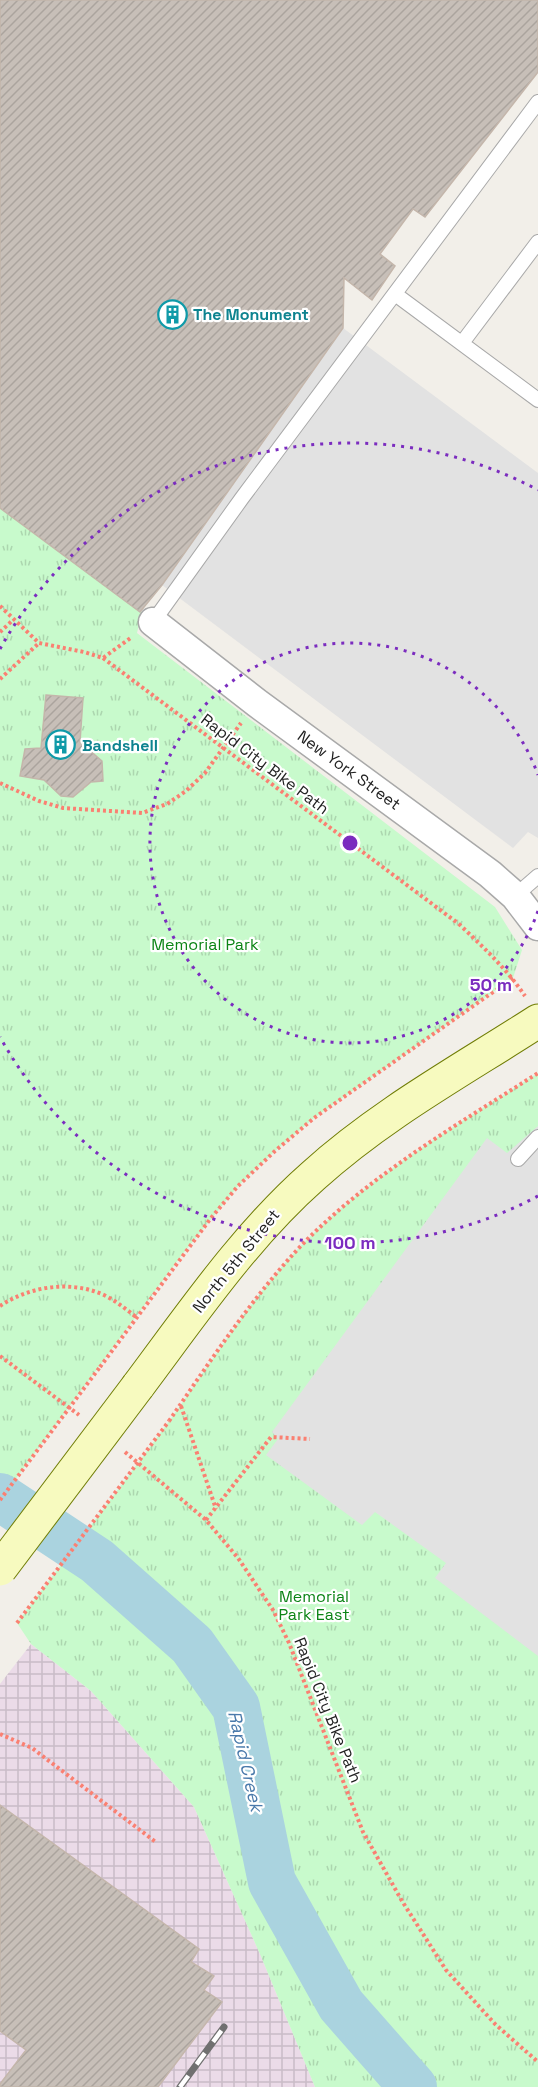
<svg xmlns="http://www.w3.org/2000/svg" width="538" height="2087" font-family="'Space Grotesk',sans-serif">
<defs>
<pattern id="industrial-grid" width="8" height="8" patternUnits="userSpaceOnUse" patternTransform="scale(1.5)"><rect width="8" height="8" fill="#ebdbe8"/><path d="M0 4h8M4 0v8" fill="none" stroke="#c9bcc7"/></pattern>
<pattern id="park-tufts" width="24" height="20" patternUnits="userSpaceOnUse" patternTransform="scale(1.5)"><rect width="24" height="20" fill="#c8facc"/><path d="M3 7l-1-3M5 7V3M7 7l1-3M15 17l-1-3M17 17v-4M19 17l1-3" fill="none" stroke="#acd6af"/></pattern>
<pattern id="building-hatch" width="6" height="6" patternUnits="userSpaceOnUse" patternTransform="scale(1.5)"><rect width="6" height="6" fill="#c7bfb8"/><path d="M-1 1l2-2M0 6l6-6M5 7l2-2" fill="none" stroke="#aba49e"/></pattern>
</defs>
<rect width="100%" height="100%" fill="#f2efe9"/>
<path fill="url(#industrial-grid)" d="M31,1644L91,1691L194,1807L260,1954L315,2087H0V1684Z"/>
<path fill="url(#park-tufts)" d="M0,508L142,612L137,633L495,907L522,950L513,978L314,1118L275,1151L238,1186L181,1256L0,1500Z
M538,1073V2087H315L260,1954L194,1807L91,1691L31,1644L17,1623C68,1555 120,1488 170,1420C211,1363 249,1301 297,1250C367,1177 454,1127 538,1073Z"/>
<path fill="#e2e2e2" d="M343,328L538,473V838L528,832L513,848L162,585Z
M538,1126V1656L435,1578L446,1563L375,1512L362,1525L266,1455L278,1439L272,1432L487,1138L507,1153Z"/>
<g fill="none" stroke-linecap="round" stroke-linejoin="round">
<path stroke="#aad3df" stroke-width="48" d="M0,1497L97,1561L192,1645L236,1707L272,1882L341,2005L413,2087"/>
</g>
<path fill="url(#building-hatch)" stroke="#c4b6ab" stroke-width="1.5" d="M0,0H538V72L425,217L413,209L380,254L395,266L372,300L344,278L343,328L162,585L140,612L0,508Z
M46,695L83,698L80,742L102,761L103,781L91,782L73,797L61,796L44,780L20,776L25,749L41,748Z
M0,1805L199,1949L191,1962L214,1976L204,1990L222,2002L158,2087H0V2084L26,2050L0,2031Z"/>
<g fill="none" stroke-linecap="round" stroke-linejoin="round">
<defs>
<path id="service" d="M395,294L538,400
M462,343L538,242
M153,622L242,498L538,102
M515,896L538,876
M518,1159L538,1137"/>
<path id="minor" d="M153,622L257,703L490,874L515,896L538,926"/>
<path id="secondary" d="M138,1386C192,1314 245,1236 313,1176C380,1115 462,1070 538,1021"/>
</defs>
<use href="#service" stroke="#a9a9a9" stroke-width="16"/>
<use href="#minor" stroke="#a9a9a9" stroke-width="31"/>
<use href="#secondary" stroke="#707d05" stroke-width="35"/>
<path stroke="#fa8072" stroke-width="4" stroke-dasharray="3 3" stroke-linecap="butt" d="M0,606L39,643L84,652L103,658L132,637
M0,632L13,620
M103,658L459,924C483,947 506,968 525,996
M0,679L39,643
M0,783L39,801L63,808L142,813L167,804L186,791L205,773L241,723
M0,1306C30,1286 71,1280 104,1295C116,1301 126,1309 136,1317
M0,1356L79,1415
M100,1367L211,1218L238,1186L275,1151L314,1118L513,978
M181,1406L216,1509
M169,1421C209,1363 249,1302 297,1250C366,1177 454,1127 538,1073
M125,1452L206,1520L238,1558L273,1610L289,1643L363,1832L402,1901L446,1970L495,2024L538,2062
M206,1520L271,1437L310,1439
M0,1734L32,1748L157,1843"/>
<use href="#service" stroke="#fff" stroke-width="14"/>
<use href="#minor" stroke="#fff" stroke-width="28"/>
<use href="#secondary" stroke="#f7fabf" stroke-width="33"/>
<defs>
<path id="rail" d="M180,2087L224,2027"/>
</defs>
<use href="#rail" stroke="#707070" stroke-width="7"/>
<use href="#rail" stroke="#fff" stroke-width="4.5" stroke-dasharray="14" stroke-linecap="butt"/>
<defs>
<path id="secondary-bridge" d="M0,1569L138,1386"/>
</defs>
<use href="#secondary-bridge" stroke="#707d05" stroke-width="35" stroke-linecap="butt"/>
<path stroke="#fa8072" stroke-width="4" stroke-dasharray="3 3" stroke-linecap="butt" d="M0,1500L100,1367
M17,1623L169,1421"/>
<use href="#secondary-bridge" stroke="#f7fabf" stroke-width="33"/>
</g>
<g fill="none" stroke="#7b2cbf" stroke-width="3" stroke-dasharray="3 6">
<path d="M538 911A200 200 0 1 1 538 775"/>
<path d="M538 1196A400 400 0 0 1 0 1037M0 649A400 400 0 0 1 538 490"/>
</g>
<defs>
<symbol id="building-ring" viewBox="-11 -11 22 22"><circle r="9.5" fill="#fff" stroke="#0f9aa8" stroke-width="1.5"/><path d="M-4-6H4V6H1V3H-1V6H-4ZM-2.5-4.3h1.7v1.8h-1.7ZM.8-4.3h1.7v1.8H.8ZM-2.5-1h1.7V.8h-1.7ZM.8-1h1.7V.8H.8Z" fill="#0f9aa8"/></symbol>
</defs>
<g fill-rule="evenodd">
<use href="#building-ring" x="156" y="298" width="33" height="33"/>
<use href="#building-ring" x="44" y="728" width="33" height="33"/>
</g>
<g text-anchor="middle" dominant-baseline="central" stroke-width="4.5" stroke-linejoin="round" paint-order="stroke">
<g font-size="16" font-weight="bold" fill="#0d838f" stroke="#fff" text-anchor="start">
<text x="193" y="314">The Monument</text>
<text x="82" y="745">Bandshell</text>
</g>
<g font-size="16" fill="#222" stroke="#fff">
<text transform="translate(265 764) rotate(37)">Rapid City Bike Path</text>
<text transform="translate(349 770) rotate(36)">New York Street</text>
<text transform="translate(236 1261) rotate(-51)">North 5th Street</text>
<text transform="translate(328 1710) rotate(68)">Rapid City Bike Path</text>
</g>
<g font-size="16" fill="#0c8416" stroke="#fff">
<text x="205" y="944">Memorial Park</text>
<text x="314" y="1596">Memorial<tspan x="314" dy="18">Park East</tspan></text>
</g>
<g font-size="18" font-style="italic" fill="#4a7aab" stroke="#fff">
<text transform="translate(246 1761) rotate(77)">Rapid Creek</text>
</g>
</g>
<circle cx="350" cy="843" r="9" fill="#7b2cbf" stroke="#fff" stroke-width="3"/>
<g font-size="18" text-anchor="middle" font-weight="bold" fill="#7b2cbf" stroke="#fff" stroke-width="4.5" stroke-linejoin="round" paint-order="stroke">
<text x="491" y="991">50 m</text>
<text x="350" y="1249">100 m</text>
</g>
</svg>
